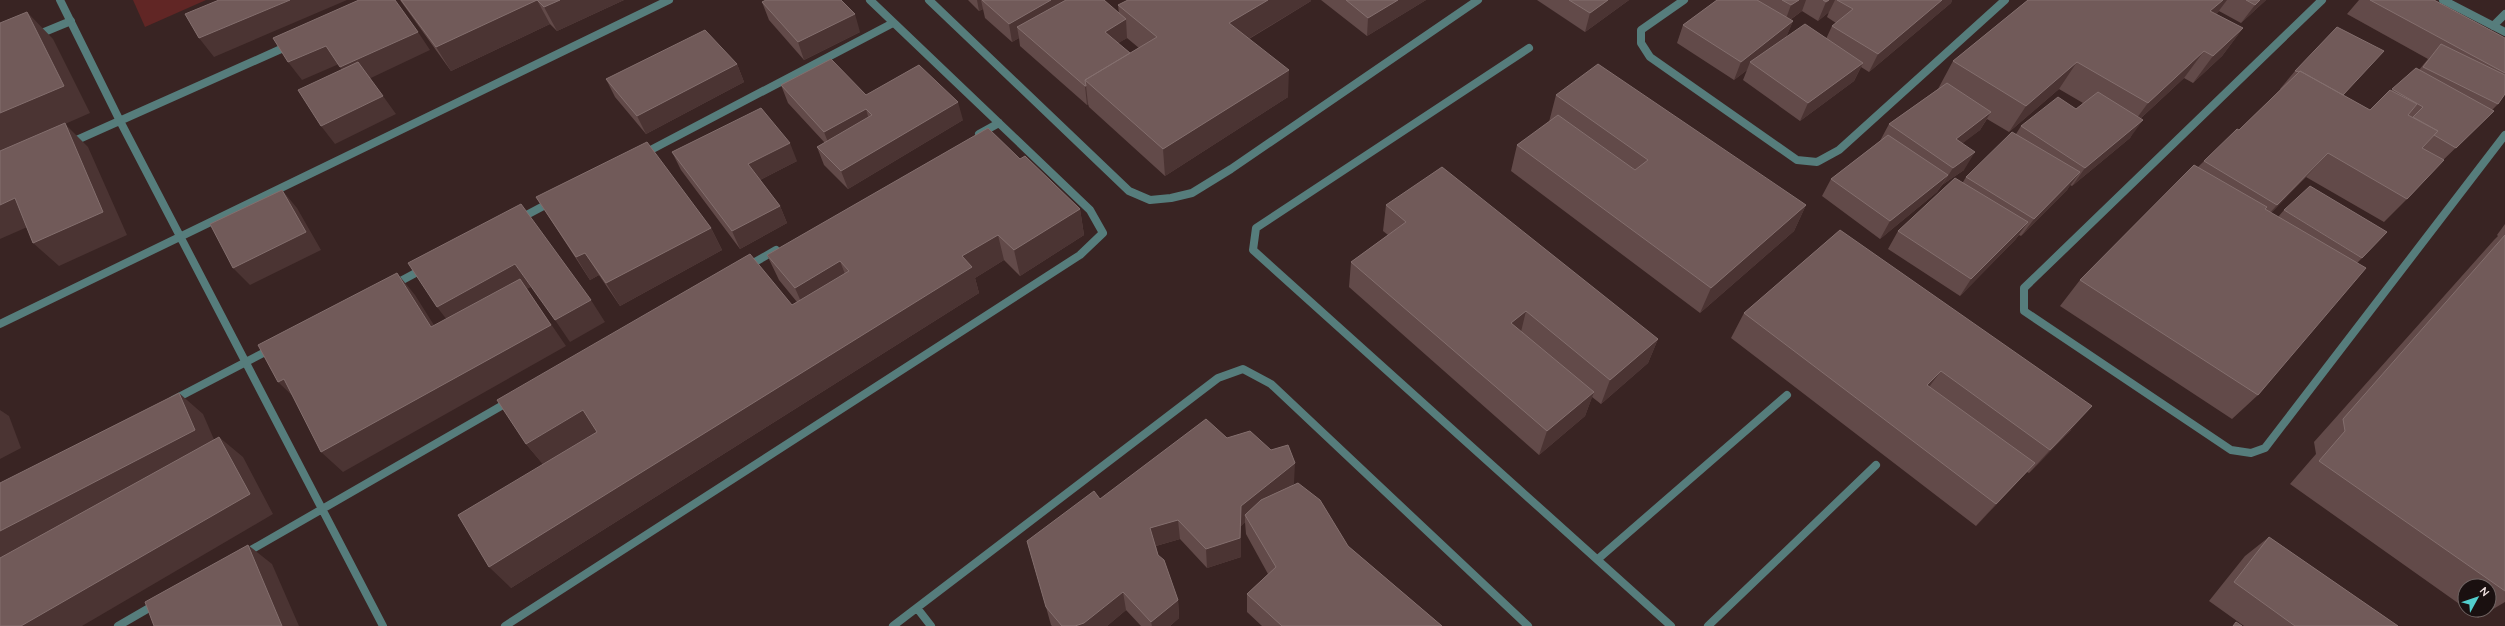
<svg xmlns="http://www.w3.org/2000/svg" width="2505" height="626" font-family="Quicksand,sans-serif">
<rect width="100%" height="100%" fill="#392423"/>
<path fill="#612625" d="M133,0H206L145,27Z"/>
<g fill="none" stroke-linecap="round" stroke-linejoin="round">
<path stroke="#567d7c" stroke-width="8" d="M1598,559L1787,395
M1708,626L1876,465"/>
<path stroke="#567d7c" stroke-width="8" d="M60,0L120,121L383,626
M929,0L1129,191L1150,200L1171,198L1192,193L1231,169L1478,0
M1684,0L1641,30V43L1650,57L1797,160L1817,162L1839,150L2005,0
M2322,0L2024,288V311L2231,450L2251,453L2265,448L2505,135
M2443,0L2505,32
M2493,26L2505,14
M37,35L71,21
M1529,48L1256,228L1253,250L1671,626
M979,134L999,123
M70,143L290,45
M643,154L893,23
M519,219L551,202
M748,266L776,250
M395,284L423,269
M0,324L669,0
M173,400L271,349
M244,554L510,401
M917,608L931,626
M118,626L156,604
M505,626L1080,255L1103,233L1090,210L870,0
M893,626L1218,378L1243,369L1271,384L1528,626"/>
</g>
<path fill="#624a49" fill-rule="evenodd" d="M400,0H624L557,31L550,24L451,71Z
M968,0H1104L1119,14L1118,5L1311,1L1249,39L1288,97L1165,176L1089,107L1088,104L1087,105L1020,46L1019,38L1012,42L985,18L983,9L979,11ZM1127,38L1139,48L1130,53L1118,43Z
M1321,0H1426L1367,36Z
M1537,0H1629L1585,32Z
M1717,0H1952L1951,3L1869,72L1861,67L1854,81L1800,121L1743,80L1747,70L1734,80L1677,43L1683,25ZM1802,11L1818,21L1829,12L1827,17L1836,23L1832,26L1826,39L1786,37L1793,21L1790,20Z
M2028,0H2266L2241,23L2219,11L2216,14L2243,28L2222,56L2193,83L2184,78L2140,119L2130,138L2072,186L2070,185L2067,190L2021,236L2019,235L2015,240L1960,296L1888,249L1898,231L1963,182L1966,177L2016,134L2021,126L2076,109L2083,103L2059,89L2009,132L1987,119L1980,130L1962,143L1964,170L1942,185L1937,192L1880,239L1822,196L1831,179L1880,141L1889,124L1938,89L1953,61Z
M2359,0H2434L2505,38V94L2498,104L2492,110L2494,111L2439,164L2407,199L2384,222L2306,177L2271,213L2278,217L2284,210L2362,258L2357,263L2258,395L2232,419L2060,306L2080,280L2198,167L2204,161L2239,130L2281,89H2280L2295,71L2343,95L2370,110L2416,68L2419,70L2428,59L2347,14Z
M762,2L860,32L804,60L769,20Z
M737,64L744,82L646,134L615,97L606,79Z
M781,85L866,95L963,120L848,189L824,165L817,147L825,143L788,103Z
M1556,95L1806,205L1794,231L1700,313L1511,171L1517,145L1549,122Z
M672,152L797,161L760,180L780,206L787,223L740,249L681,170Z
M1020,159L1080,209L1084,235L1020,276L1004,260L975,278L979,293L511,588L543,464L526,444L797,302L779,280L767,255Z
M536,197L711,228L722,250L620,306L599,275L590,280Z
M1386,205L1658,339L1648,363L1601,404L1592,397L1585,416L1539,455L1349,287L1351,262L1388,235L1383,231Z
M2505,224V602L2478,618L2468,610H2489V586H2465V608L2290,484L2316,454L2314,442L2494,240L2498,236L2497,235Z
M1840,230L2071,430L2029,473L2027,472L1976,526L1731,338L1744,313Z
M1227,438L1294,483L1290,487L1348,546L1442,626H1262L1247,612V594L1268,574L1246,534L1245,522L1241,526V557L1207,568L1180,539L1156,546L1158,555L1178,600L1179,618L1170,626H1141L1126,610L1107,626H1052L1051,625L1046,607L1100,499Z
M2269,537L2398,626H2244L2209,601L2245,556Z"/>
<path fill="#4b3433" d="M290,0H347L214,57L199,38Z
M537,0L550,24L451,71L436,47Z
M560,0H624L557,31L544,7Z
M977,0H981L983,9L979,11Z
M1051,0H1081L1017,27L1019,38L1012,42L1009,24Z
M1268,0H1311V1L1230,50L1229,23Z
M1398,0H1426L1367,36L1368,18Z
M1608,0H1629L1585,32L1590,13Z
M1799,0H1806L1802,11L1784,24L1791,5Z
M1829,0H1835L1829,12L1818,21L1826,2Z
M1942,0H1952L1951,3L1869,72L1878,54Z
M2223,0H2227L2215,16L2210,11Z
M2260,0H2266L2241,23L2255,5Z
M27,12L53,39L90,113L65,124L88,147L127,235L59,266L33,243L0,152V113Z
M855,14L860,32L804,60L798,42Z
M1126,19L1127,38L1107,50L1105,32Z
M1793,21L1785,40L1750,62L1747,70L1734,80L1741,62Z
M2243,28L2222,56L2193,83L2213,56Z
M418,32L430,50L354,86L340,67Z
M326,46L339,64L302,80L288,62Z
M2204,51L2184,78L2128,130L2148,103Z
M2077,62L2059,89L2009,132L2026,106Z
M1863,63L1854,81L1800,121L1808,103Z
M737,64L744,82L646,134L637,116Z
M1289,70L1288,97L1165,176L1163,149Z
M1085,86H1086L1088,104L1087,105Z
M383,96L396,114L335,144L321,126Z
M958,102L963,120L848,189L841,171Z
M866,109L871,127L831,150L824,132Z
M1991,112L1980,130L1945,157L1956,139Z
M2143,120L2130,138L2072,186L2085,168Z
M790,143L797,161L756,182L748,164Z
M1975,152L1964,170L1942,185L1953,168Z
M2328,153L2306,177L2256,228L2277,205Z
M2080,172L2067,190L2021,236L2034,219Z
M1948,175L1937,192L1880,239L1890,221Z
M282,190L297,208L321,250L250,285L233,268Z
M15,198L41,221L0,239V205Z
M1806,205L1794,231L1700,313L1711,288Z
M780,206L787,223L740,249L732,231Z
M1080,209L1084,235L1020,276L1014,250Z
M2028,222L2015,240L1960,296L1971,279Z
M711,228L722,250L620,306L606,283Z
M998,235L1004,260L975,278L979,293L511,588L489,567L962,256Z
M585,253L599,275L590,280L576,257Z
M840,261L850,287L806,313L795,288Z
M515,264L531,287L527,289L566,346L343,472L321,452L454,329L437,307Z
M397,273L415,295L449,349L431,327Z
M591,300L605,322L570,342L555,320Z
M1526,311L1520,336L1511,323Z
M1658,339L1648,363L1601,404L1610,380Z
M1941,371L1923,395L1927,385Z
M284,379L300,403L278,382Z
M1594,392L1585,416L1539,455L1547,431Z
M179,393L203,414L219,451L0,566V531Z
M2092,406L2071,430L2029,473L2050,450Z
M0,410L9,416L21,448L0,459Z
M583,410L601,434L545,467L526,444Z
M219,437L243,457L273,514L82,626H21Z
M1295,463L1294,483L1248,520L1245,515V522L1241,526V557L1207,568L1206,549L1241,506Z
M2035,463L2014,486L1976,526L1996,504Z
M1178,520L1180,539L1152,547L1150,528Z
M248,545L272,564L299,626H282Z
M1123,592L1126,610L1107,626H1075Z
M1178,600L1179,618L1170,626H1152L1151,622Z"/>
<path fill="#715a59" stroke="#846f6e" d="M219,0H290L199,38L185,14Z
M359,0H395L418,32L340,67L326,46L288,62L273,38Z
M401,0H537L436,47Z
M537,0H560L544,7Z
M766,0H841L855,14L798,42L762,2Z
M982,0H1051L1009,24Z
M1066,0H1104L1126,19L1105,32L1130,53L1085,80L1086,86H1085L1017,27Z
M1128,0H1268L1229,23L1289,70L1163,149L1085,80L1157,37L1118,5Z
M1346,0H1398L1368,18Z
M1569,0H1608L1590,13Z
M1717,0H1757L1793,21L1741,62L1683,25Z
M1782,0H1799L1791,5Z
M1823,0H1829L1826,2Z
M1837,0H1942L1878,54L1832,26L1853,9Z
M2028,0H2223L2210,11L2243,28L2213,56L2204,51L2148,103L2077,62L2026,106L1953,61Z
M2246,0H2260L2255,5Z
M2370,0H2434L2505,38V73Z
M27,12L64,86L0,113V23Z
M1805,24L1863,63L1808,103L1750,62Z
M2337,27L2384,51L2343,95L2300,71L2299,72L2295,71Z
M705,30L737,64L637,116L606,79Z
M2441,44L2505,75V94L2498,104L2423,67Z
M831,59L866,95L919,65L958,102L841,171L817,147L872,115L866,109L824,132L781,85Z
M358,62L383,96L321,126L298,90Z
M1598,64L1806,205L1711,288L1517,145L1558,115L1635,170L1648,160L1556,95Z
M2416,68L2494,111L2456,148L2434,135L2438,131L2413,117L2423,107L2392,89Z
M2300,71L2370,110L2390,90L2417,104L2408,115L2438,131L2422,148L2444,160L2407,199L2328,153L2277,205L2204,161L2237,129L2239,130Z
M1947,83L1991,112L1956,139L1975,152L1953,168L1889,124Z
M2098,92L2143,120L2085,168L2021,126L2058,97L2076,109Z
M761,108L790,143L748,164L780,206L732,231L672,152Z
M65,123L103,212L33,243L15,198L0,205V151Z
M988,128L1020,159L1025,156L1080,209L1014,250L998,235L962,256L972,267L489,567L458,515L597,432L583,410L526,444L497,400L750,254L792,305L849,271L840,261L795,288L767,255Z
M2012,132L2080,172L2034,219L1966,177Z
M1888,135L1948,175L1890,221L1831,179Z
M647,142L711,228L606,283L585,253L576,257L536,197Z
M2194,165L2267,207L2265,209L2366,268L2258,395L2080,280Z
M1442,167L1658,339L1610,380L1526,311L1511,323L1594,392L1547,431L1351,262L1406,222L1386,205Z
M1955,178L2028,222L1971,279L1898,231Z
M2310,186L2387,232L2362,258L2284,210Z
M282,190L306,232L233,268L210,224Z
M521,204L591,300L555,320L515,264L437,307L408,263Z
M1840,230L2092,406L2050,450L1941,371L1927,385L2035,463L1996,504L1744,313Z
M2505,235V591L2319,461L2345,431L2343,419Z
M397,273L431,327L520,279L551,325L321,452L284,379L278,382L258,345Z
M179,393L195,430L0,531V483Z
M1206,419L1227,438L1250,431L1271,450L1288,445L1295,463L1241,506L1240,538L1206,549L1178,520L1150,528L1158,555L1164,560L1178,600L1151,622L1123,592L1084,623L1075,626H1062L1046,607L1027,541L1094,491L1100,499Z
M219,437L250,494L21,626H0V558Z
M1298,483L1320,500L1348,546L1442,626H1282L1247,594L1276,567L1245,515L1261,500Z
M2269,537L2398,626H2295L2234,582Z
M248,545L282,626H154L145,602Z
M2236,622L2242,626H2233Z"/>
<g transform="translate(2477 598) rotate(50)"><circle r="19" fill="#1a1010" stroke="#6f6362"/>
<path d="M0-3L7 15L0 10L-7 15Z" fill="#52cdcc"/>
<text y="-6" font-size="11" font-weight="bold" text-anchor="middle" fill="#eedfde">N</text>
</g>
</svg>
